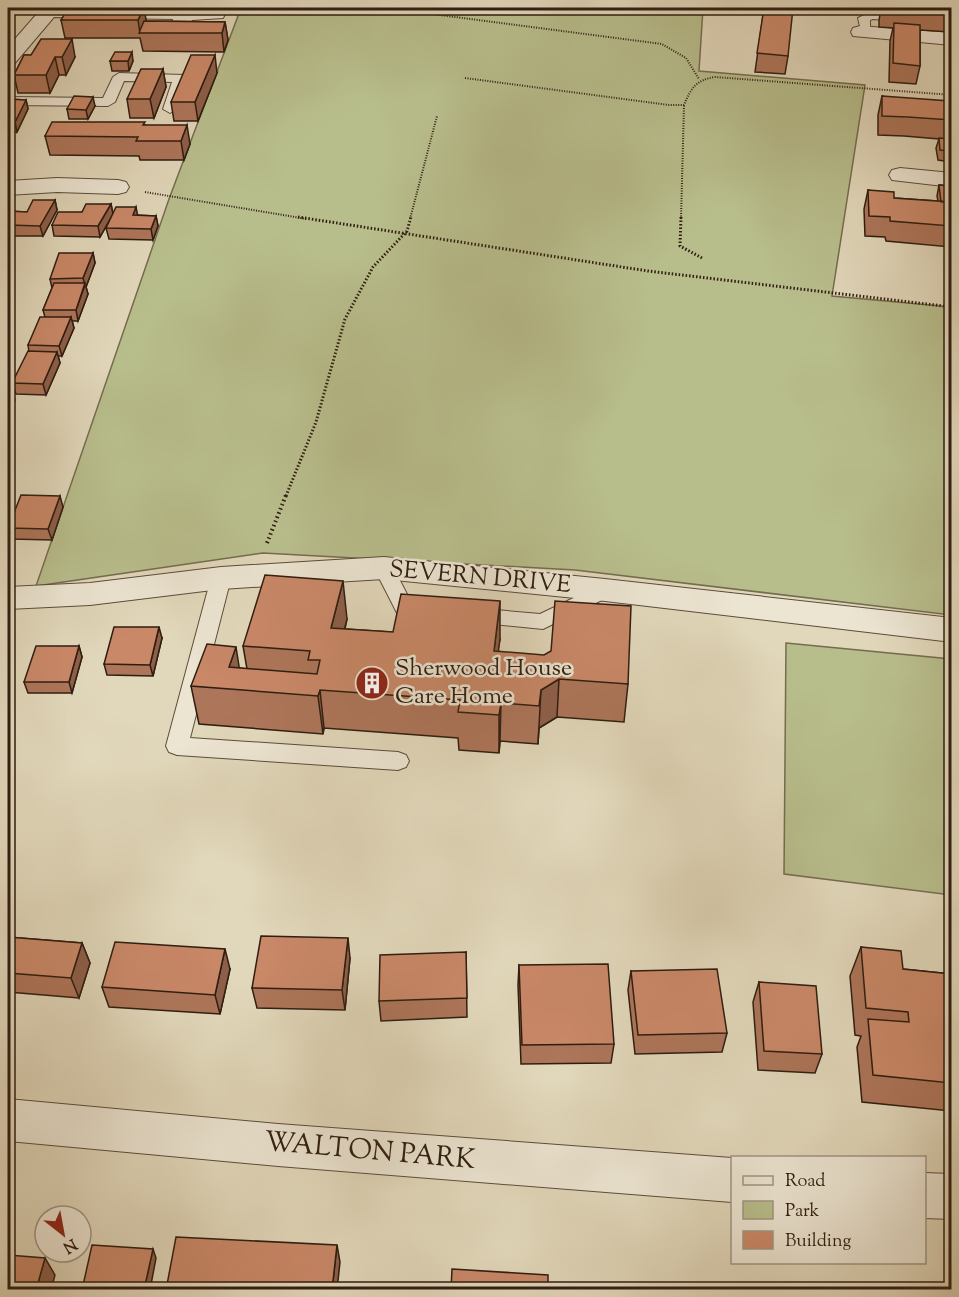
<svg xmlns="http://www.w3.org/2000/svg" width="959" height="1297" font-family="'Sorts Mill Goudy',serif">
<rect width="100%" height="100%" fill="#e1d7ba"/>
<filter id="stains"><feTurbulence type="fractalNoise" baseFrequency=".00333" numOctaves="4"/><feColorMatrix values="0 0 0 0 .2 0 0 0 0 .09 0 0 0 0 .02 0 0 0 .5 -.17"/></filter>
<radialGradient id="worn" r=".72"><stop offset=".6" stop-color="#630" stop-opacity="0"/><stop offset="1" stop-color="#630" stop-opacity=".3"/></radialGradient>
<path fill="#b8bd8c" stroke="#746d4e" stroke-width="1.5" d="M241,8H703L699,71L865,85L832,296L951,307V615L575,570L263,553L36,586L169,199Z
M786,643L951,659V895L784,874Z"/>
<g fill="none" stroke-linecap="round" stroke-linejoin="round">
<defs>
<path id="service" d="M872,11L952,17V25L873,19L870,20V35H862L858,18Z
M119,73L184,75L185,78L177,109L170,113L163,109L172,82L124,81L115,102L108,106L8,105V97L103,98L113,77Z
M384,561L391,563L411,602L429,605L432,610L429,615L422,617L397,613L374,568L377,563Z
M221,571L228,573L231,578L190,738L398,752L406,755L409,761L406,767L398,770L177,755L169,752L166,746L211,578L214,573Z
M605,583L612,585L615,590L612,595L543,629L473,622L466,620L463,615L466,610L473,608L540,614Z"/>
<path id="minor" d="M42,8H216L223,10L225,14L223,18L192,20L188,28H174L172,24L173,19L54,17L15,63L8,65V47Z
M860,26L952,33V45L853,36L851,32L853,28Z
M900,168L952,173V187L892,180L889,175L892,170Z
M57,178L118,180L126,182L129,187L126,192L118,194L57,192L8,195V181Z
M384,557L605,579L952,618V642L605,601L384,579L221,589L90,605L8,609V587L90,583L221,567Z
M8,1099L278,1124L732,1158V1202L278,1166L8,1141Z
M924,1173L952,1174V1219L924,1218Z"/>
</defs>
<use href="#service" stroke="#5c4c3b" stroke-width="2"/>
<use href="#minor" stroke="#5c4c3b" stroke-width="2"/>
<path stroke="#2f1d11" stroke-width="2" stroke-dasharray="1 1.5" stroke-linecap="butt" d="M432,14L662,44L686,58L699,79
M465,78L669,105H684C691,88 696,80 715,77L952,95
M145,192L307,219
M410,219L437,116
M681,219L684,105"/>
<path stroke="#2f1d11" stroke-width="3" stroke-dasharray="1.5 2" stroke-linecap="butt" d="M298,217L648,271L952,307
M681,217L680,246L702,258
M286,496L316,422L345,319L373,267L407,231L411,217"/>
<path stroke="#2f1d11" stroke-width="4" stroke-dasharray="1.5 3" stroke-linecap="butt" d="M267,543L286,495"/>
<use href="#service" fill="#ece5d2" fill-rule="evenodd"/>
<use href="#minor" fill="#ece5d2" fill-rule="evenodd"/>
</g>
<path fill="#ad7559" stroke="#2f1d11" stroke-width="1.5" d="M144,8L146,21L225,22L228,40L224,52L143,51L140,38H65L61,20Z
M764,8L788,56L785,74L755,72Z
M857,8H951V32L920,30V66L916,84L889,82L890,41L893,28L879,27V20L881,9Z
M24,55L75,57L66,75H59L50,93H18L14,75Z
M110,61H133L129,71H112Z
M163,69L166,87L154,118H130L127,99Z
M217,73L198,121H174L171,102Z
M882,96L951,116V122L947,139H951V162L938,160L936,148L939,139L904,136L878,135V115Z
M8,99L26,100L28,109L17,132H11L8,139Z
M95,106L88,119H69L67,109Z
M145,125L190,144L184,160H140L139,156L50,155L45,136Z
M939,185L951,186V247L886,241L885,237L865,236L864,209L868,190L894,198L938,201L937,196Z
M55,200L57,210L43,236H8V211L27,212Z
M111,204L113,214L156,216L158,226L153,240L109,239L106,228L112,216L100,237L54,236L52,225L82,212Z
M93,253L95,263L86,287L88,294L78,321H72L74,328L62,356H58L60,363L46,395L16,394L12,383L29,352L28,345L45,317L43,310L52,288L50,279Z
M63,507L52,540L11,539L8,528Z
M347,619L345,629L500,639L498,651L628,684L624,722L557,717L539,728L538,744L500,741L499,753L459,750L458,738L324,728L323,734L199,724L191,686L239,668L247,669L243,646Z
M162,638L153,676L107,675L104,664Z
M79,646L82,657L72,693H28L24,682Z
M8,937L82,943L90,963L79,998L8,992Z
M861,947L903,969L951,974V1111L862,1102L857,1047L861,1036L855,1035L850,976Z
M466,952L467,1017L381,1021L379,1001Z
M350,958L345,1010L257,1008L252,988Z
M519,965L614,1044L611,1063L521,1064L518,985Z
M230,969L220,1014L109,1007L102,987Z
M631,971L727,1033L722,1052L635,1054L628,990Z
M759,982L822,1054L815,1073L758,1070L753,1002Z"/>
<path fill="#8d5f49" stroke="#2f1d11" stroke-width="1.5" d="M144,8L147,26L140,33L138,20Z
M225,22L228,40L224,52L222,33Z
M72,39L75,57L66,75L62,57Z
M132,52L133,61L129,71L128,61Z
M215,55L217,73L198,121L195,102Z
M55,57L59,75L50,93L46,75Z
M163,69L166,87L154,118L150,99Z
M93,97L95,106L88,119L86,110Z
M26,100L28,109L17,132L15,122Z
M8,118L11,132L8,139Z
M187,125L190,144L184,160L181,141Z
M55,200L57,210L43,236L40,226Z
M111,204L113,214L100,237L98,226Z
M136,207L138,217L133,215Z
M156,216L158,226L153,240L151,229Z
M93,253L95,263L86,287L88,294L78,321L76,310L85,285L83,278Z
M71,317L74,328L62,356L59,346Z
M57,352L60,363L46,395L43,384Z
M12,390L15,400L8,419V400Z
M8,466L12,480L8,492Z
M60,496L63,507L52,540L48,529Z
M343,581L347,619L335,666L331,628Z
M500,601V639L493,689L494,651Z
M159,627L162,638L153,676L150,665Z
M8,640L10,647L8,655Z
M79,646L82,657L72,693L69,682Z
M236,647L242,685L229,667Z
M559,679L557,717L539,728L538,744L541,690Z
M320,690L324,728L323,734L318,696Z
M501,703L500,741L499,753V715Z
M348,938L350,958L345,1010L342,990Z
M82,943L90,963L79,998L71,978Z
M225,949L230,969L220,1014L215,995Z
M337,1245L340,1262L337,1290H332Z
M153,1249L156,1258L150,1290H144Z
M45,1258L55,1275L51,1290H36Z"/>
<path fill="#c98868" stroke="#2f1d11" stroke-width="1.5" d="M68,8H144L138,20H61Z
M764,8H793L788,56L757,53Z
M883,8H951V14L883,9Z
M144,21L225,22L222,33H139Z
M894,23L920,25V66L893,63Z
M41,39H72L62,57H55L46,75H14L24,55H31Z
M115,52H132L128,61H110Z
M191,55H215L195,102H171Z
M141,69H163L150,99H127Z
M74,96L93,97L86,110L67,109Z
M882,96L950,101L951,120L908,117L882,116Z
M8,99L26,100L15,122H9L8,118Z
M52,122H145L143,125H187L181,141H136L138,137L45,136Z
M939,138L951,139V151L940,150Z
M939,185L951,186V202H941Z
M868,190L894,192V198L951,202V226L890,221V217L869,216Z
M33,200H55L40,226L8,225V211L27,212Z
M86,204H111L98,226L52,225L58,212H82Z
M116,207H136L133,215L156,216L151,229L106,228Z
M59,253H93L83,278L50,279Z
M54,283H85L76,310H43Z
M40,317H71L59,346L28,345Z
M28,351L57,352L43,384L12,383Z
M8,390H12L8,400Z
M21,495L60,496L48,529L8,528Z
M265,575L343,581L331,628L393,632L401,594L500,601L494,651L544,655L551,651L555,601L631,606L628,684L559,679L541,690L539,706L501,703L499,715L458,712L460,700L320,690L318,696L191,686L207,644L236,647L229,667L317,674L320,660H308L310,651L243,646Z
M114,627H159L150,665L104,664Z
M36,646H79L69,682H24Z
M261,936L348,938L342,990L252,988Z
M8,937L82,943L71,978L8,973Z
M115,942L225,949L215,995L102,987Z
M861,947L901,951L903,969L951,974V1083L873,1075L868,1019L909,1022L908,1012L866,1008Z
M466,952L467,998L379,1001L380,955Z
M608,964L614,1044L522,1045L519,965Z
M717,969L727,1033L638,1035L631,971Z
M759,982L816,986L822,1054L764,1051Z
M176,1237L337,1245L332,1290H166Z
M92,1245L153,1249L144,1290H82Z
M8,1255L45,1258L36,1290H8Z
M452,1269L548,1275V1290H451Z
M357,1285L442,1288V1290H356Z"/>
<defs>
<symbol id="building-disc" viewBox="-11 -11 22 22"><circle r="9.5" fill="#8f2418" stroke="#ece5d2"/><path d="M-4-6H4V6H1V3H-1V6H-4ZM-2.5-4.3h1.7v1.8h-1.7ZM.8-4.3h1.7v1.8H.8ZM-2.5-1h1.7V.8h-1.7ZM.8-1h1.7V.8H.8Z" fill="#fff"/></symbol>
</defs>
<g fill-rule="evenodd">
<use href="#building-disc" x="353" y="664" width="38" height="38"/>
</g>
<g text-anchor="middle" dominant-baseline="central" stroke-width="5" stroke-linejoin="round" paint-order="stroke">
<g font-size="24" fill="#2f1d11" stroke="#ece5d2">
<text transform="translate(480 578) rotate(5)">SEVERN DRIVE</text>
</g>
<g font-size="24" fill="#2f1d11" stroke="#ece5d2" text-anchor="start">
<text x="395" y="669">Sherwood House<tspan x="395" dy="28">Care Home</tspan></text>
</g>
<g font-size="28" fill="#2f1d11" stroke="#ece5d2">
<text transform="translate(370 1152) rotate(5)">WALTON PARK</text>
</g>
</g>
<rect width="959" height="1297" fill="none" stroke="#e1d7ba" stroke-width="30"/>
<rect x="9" y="9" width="941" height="1279" fill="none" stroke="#2f1d11" stroke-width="3"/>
<rect x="15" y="15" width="929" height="1267" fill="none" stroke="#2f1d11" stroke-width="1.5"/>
<rect x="731" y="1156" width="195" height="108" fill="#ece5d2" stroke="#a09585" stroke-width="1.5"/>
<rect x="743" y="1176" width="30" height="9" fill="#ece5d2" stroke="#a09585" stroke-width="1.5"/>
<text x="785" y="1186" font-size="18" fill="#2f1d11">Road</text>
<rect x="743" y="1201" width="30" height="18" fill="#b8bd8c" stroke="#a09585" stroke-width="1.5"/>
<text x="785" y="1216" font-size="18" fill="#2f1d11">Park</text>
<rect x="743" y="1231" width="30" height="18" fill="#c98868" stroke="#a09585" stroke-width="1.5"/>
<text x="785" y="1246" font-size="18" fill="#2f1d11">Building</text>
<g transform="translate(63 1234) rotate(149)"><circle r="28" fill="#ece5d2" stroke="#a09585" stroke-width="1.5"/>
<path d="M0-4.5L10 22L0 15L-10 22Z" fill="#8f2418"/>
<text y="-9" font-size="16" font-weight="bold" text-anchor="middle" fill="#2f1d11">N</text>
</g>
<rect width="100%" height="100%" filter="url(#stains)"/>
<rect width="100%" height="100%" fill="url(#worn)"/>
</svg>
